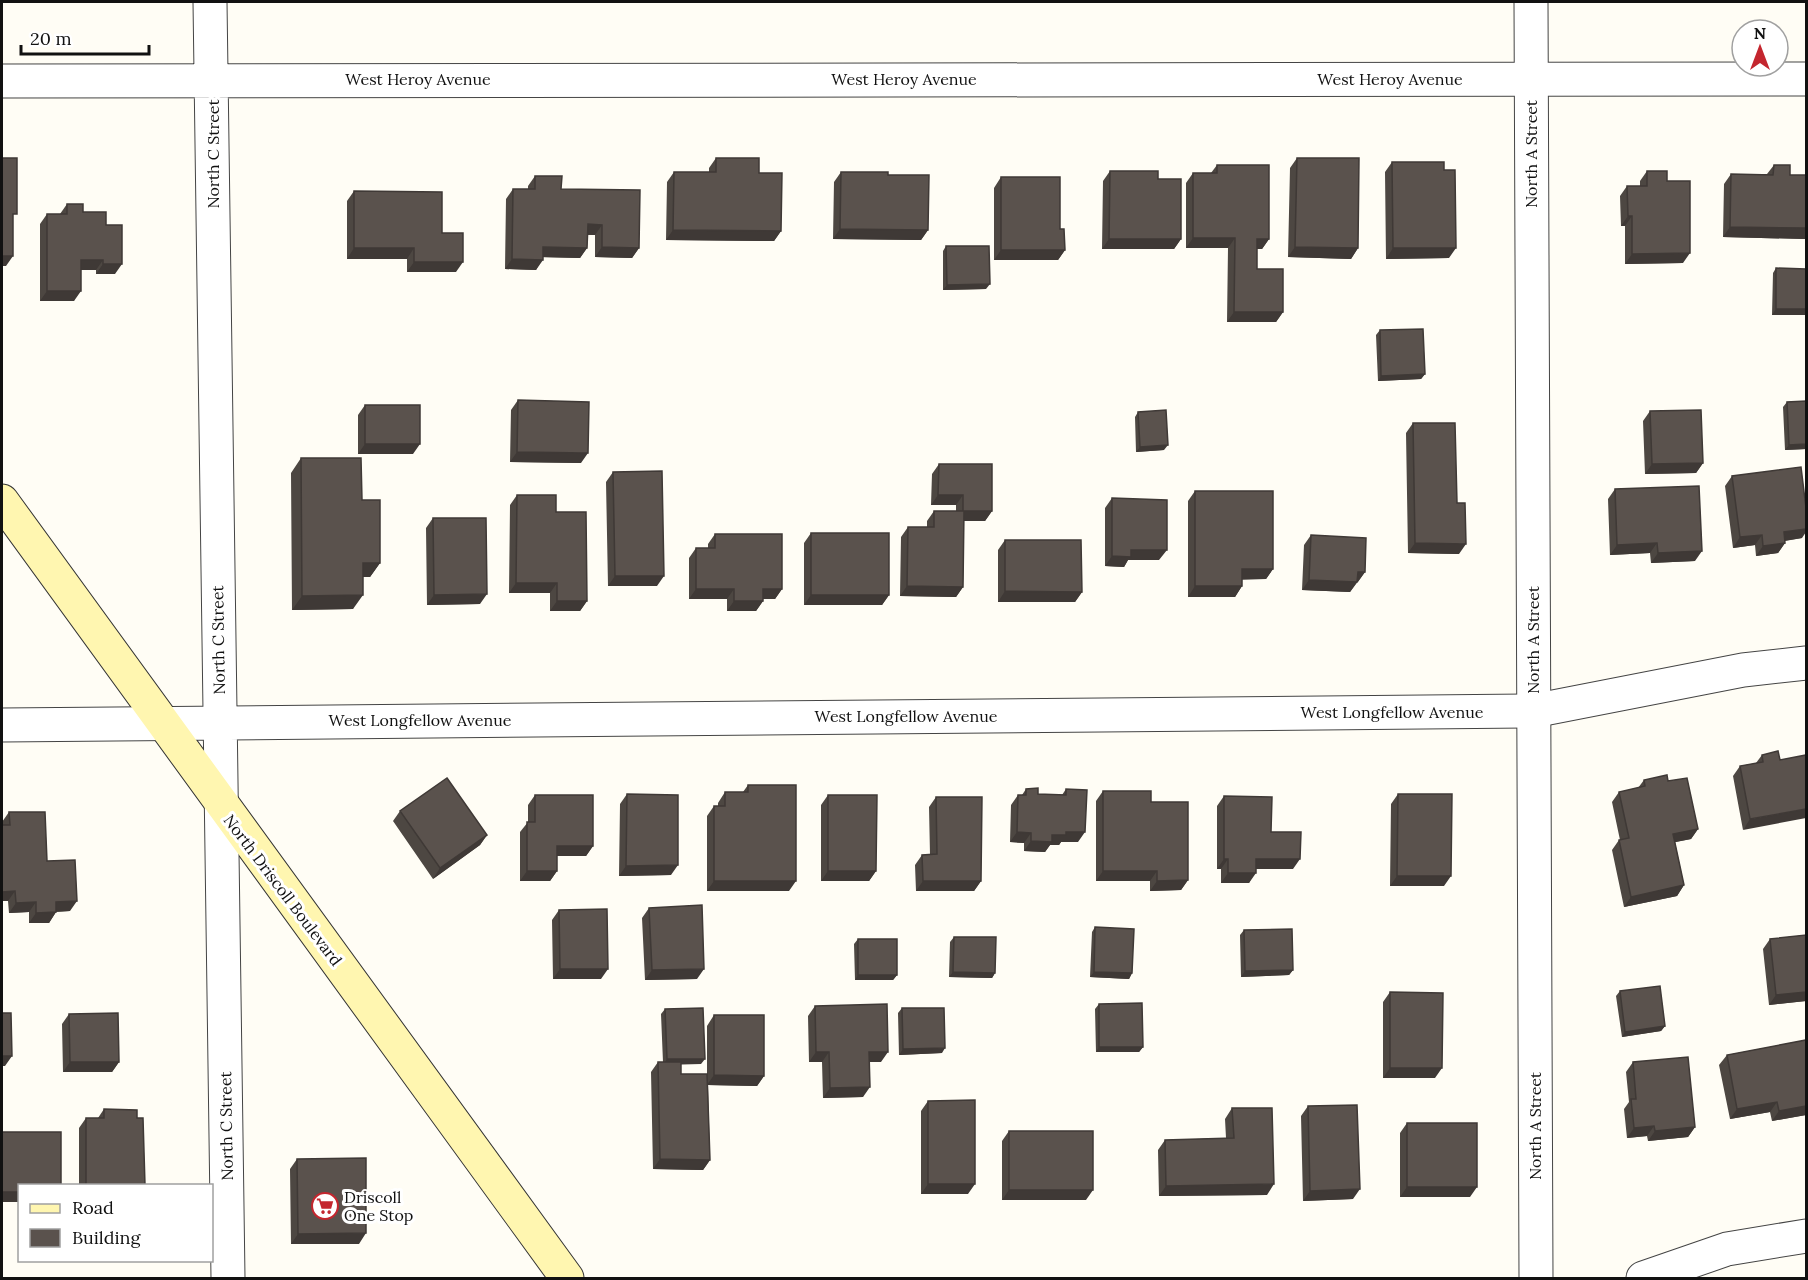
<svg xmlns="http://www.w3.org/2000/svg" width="1808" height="1280" font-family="Lora,serif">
<rect width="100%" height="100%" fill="#fffdf5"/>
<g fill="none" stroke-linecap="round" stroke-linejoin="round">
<defs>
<path id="minor" d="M210,2L228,1278
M2,81L1806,79
M2,725L1533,711L1743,670L1806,663
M1643,1278L1727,1249L1806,1236"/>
<path id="tertiary" d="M1531,2L1536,1278"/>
<path id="secondary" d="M2,501L567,1278"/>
</defs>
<use href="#minor" stroke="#444" stroke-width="35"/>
<use href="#tertiary" stroke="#444" stroke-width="35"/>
<use href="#secondary" stroke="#333" stroke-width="35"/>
<use href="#minor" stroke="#fff" stroke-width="33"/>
<use href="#tertiary" stroke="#fff" stroke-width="33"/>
<use href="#secondary" stroke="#fff6b0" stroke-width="33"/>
</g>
<path fill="#4d4742" d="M716,158L759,173L781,231L774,241L666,240L667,182L674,172H709V168Z
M1297,158L1358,248L1351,259L1288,257L1290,168Z
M1392,162L1449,258L1386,259L1385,172Z
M1217,165L1269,239L1262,249H1257V269L1283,312L1276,322H1227L1228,248H1186V183L1193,173H1211Z
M1774,165L1790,175L1805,239L1723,237L1724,184L1731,174H1767Z
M1110,171L1181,239L1174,249H1102L1103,181Z
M1647,171L1667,181L1683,263L1625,264V226H1621L1620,196L1627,186H1640V181Z
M841,172L888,175L928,230L921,240L833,239L834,182Z
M535,176L561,189L639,248L632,258L595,257V235H588L587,248L580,258L543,257L536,270L505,269L506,199L513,189H528V186Z
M1001,177L1060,229L1065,250L1058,260H994V188Z
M354,191L456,272H407V259H347V201Z
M67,204L106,225L115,274H96V270H81L74,301H40V224L47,214H60Z
M946,246L986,289L943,290V251Z
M1776,268L1806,315H1772L1773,273Z
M1380,330L1425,374L1421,379L1378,381L1376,335Z
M518,400L581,463L510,462L511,410Z
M1806,401V449L1785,450L1783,407L1787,402Z
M365,405L413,454H358V415Z
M1650,411L1703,463L1696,473L1645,474L1643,421Z
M1138,412L1164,450L1136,452L1135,417Z
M1413,423L1457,503L1459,554L1408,553L1406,433Z
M301,458L362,500L380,563L370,577H363L353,609L292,610L291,473Z
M939,464L992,511L985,521H964L963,587L956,597L900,596L901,537L908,527H927V521L934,511H956V505H931L932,474Z
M613,472L657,586H608L606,482Z
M1732,476L1802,538L1785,541V543L1778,553L1756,556L1755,545L1733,548L1725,486Z
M1615,489L1695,561L1651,563L1650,553L1610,555L1608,499Z
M1195,491L1273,569L1266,579H1242V586L1235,597H1188V501Z
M517,495L556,512L587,601L580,611H550V593H509L510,505Z
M1112,498L1159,560H1128L1124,567L1105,566V508Z
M433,518L480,604L427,605L426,528Z
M811,533L889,595L882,605H804V543Z
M715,534L782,589L775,599H763V601L756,611H727V599H689V558L696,548H708V544Z
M1311,535L1365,572L1350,592L1302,590L1304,545Z
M1005,540L1082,592L1075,602H998V550Z
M1762,755L1780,760L1806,755L1743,830L1733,776L1740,766L1756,763Z
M1644,780L1668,781L1698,829L1691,839L1675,842L1684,885L1677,896L1624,907L1612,850L1619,840H1620L1612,802L1619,792L1638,788Z
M748,785L789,891H707V816L714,806H718V803L725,792H743Z
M1026,789L1038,794L1062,795L1066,789L1078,842H1061L1059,845H1050L1045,852L1024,851V843L1010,842L1011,805L1018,795H1022Z
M1103,791L1151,802L1188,880L1181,890L1150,891V881H1096V801Z
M627,794L671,875L619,876L620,804Z
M1398,794L1444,886H1390L1391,804Z
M535,795L593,846L586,856H557V871L550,881H520V832L528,822V805Z
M828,795L876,871L869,881H821V805Z
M1224,796L1271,832L1293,869H1256L1249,883H1221V869H1217V806Z
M936,797L981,881L974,891H916L915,865L922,855H930L929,807Z
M400,811L487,835L480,845L433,879L393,821Z
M9,812L47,861L70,911L56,912L49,923H29V912L9,913L8,901H2V822Z
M649,908L697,979L645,980L642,918Z
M559,910L601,979H553L552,920Z
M1095,927L1132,973L1129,979L1090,977L1092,932Z
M1244,930L1293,970L1289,975L1241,977L1240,935Z
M1806,935V1001L1769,1005L1763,949L1770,939Z
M954,937L995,973L992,978L949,977L950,942Z
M858,939L897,975L893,980H855L854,944Z
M1620,991L1665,1026L1661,1031L1622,1037L1616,996Z
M1390,992L1435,1078H1383V1002Z
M1099,1004L1143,1047L1139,1052H1096L1095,1009Z
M815,1006L881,1062H870L863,1097L823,1098L822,1062H809L808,1016Z
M902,1008L942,1053L899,1055L898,1013Z
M665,1009L701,1064H681V1074H707V1026L714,1015L764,1076L757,1086L708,1085L710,1160L703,1170L653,1169L651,1072L658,1062H663L661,1014Z
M69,1014L119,1062L112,1072H63L62,1024Z
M1806,1040V1115L1772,1121L1770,1112L1730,1119L1719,1065L1727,1055Z
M1633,1062L1695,1127L1688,1137L1648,1141L1647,1136L1627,1138L1624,1109L1629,1102L1626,1072Z
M928,1101L968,1194H921V1111Z
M1308,1106L1353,1199L1303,1201L1301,1116Z
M1232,1108L1267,1195L1159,1196L1158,1150L1165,1140L1226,1138L1225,1119Z
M104,1109L137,1118L145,1185H79V1128L86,1118H98Z
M1407,1123L1470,1197H1400V1133Z
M1009,1131L1086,1200H1002V1141Z
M297,1159L359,1244H291L290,1169Z"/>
<path fill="#3f3936" d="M1628,216H1632L1625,226H1621Z
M588,224L602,225L595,235L581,234Z
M1730,227L1806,228V237L1805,239L1723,237Z
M840,229L928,230L921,240L833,239Z
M673,230L781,231L774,241L666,240Z
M1193,238H1235L1228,248H1186Z
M1109,239H1181L1174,249H1102Z
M1257,239H1269L1262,249H1250Z
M543,247L587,248L580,258L536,257Z
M602,247L639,248L632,258L595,257Z
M1295,247L1358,248L1351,259L1288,257Z
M354,248H414L407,259H347Z
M1393,248H1456L1449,258L1386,259Z
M1001,250H1065L1058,260H994Z
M1690,253L1683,263L1625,264L1632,254Z
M2,256H13L6,266H2Z
M512,259L543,260L536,270L505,269Z
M81,260H103L96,270H74Z
M414,262H463L456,272H407Z
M103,264H122L115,274H96Z
M990,284L986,289L943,290L947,285Z
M47,291H81L74,301H40Z
M1776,309H1806V315H1772Z
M1234,312H1283L1276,322H1227Z
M1425,374L1421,379L1378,381L1381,376Z
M365,444H420L413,454H358Z
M1806,444V449L1785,450L1789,445Z
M1168,445L1164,450L1136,452L1140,447Z
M517,452L588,453L581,463L510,462Z
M1703,463L1696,473L1645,474L1652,464Z
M938,495H963L956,505H931Z
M963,511H992L985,521H956Z
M1806,529V532L1802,538L1777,542L1784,532Z
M1762,535L1755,545L1733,548L1740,537Z
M1415,543L1466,544L1459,554L1408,553Z
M1657,543L1650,553L1610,555L1617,545Z
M1785,543L1778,553L1756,556L1763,546Z
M1131,550H1167L1159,560H1128L1124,567L1105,566L1112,556Z
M1702,551L1695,561L1651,563L1658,553Z
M363,563H380L370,577H353Z
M1242,569H1273L1266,579L1235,580Z
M1358,572H1365L1358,582H1351Z
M615,576H664L657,586H608Z
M1309,580L1357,582L1350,592L1302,590Z
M516,583H557L550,593H509Z
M907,586L963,587L956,597L900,596Z
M1195,586H1242L1235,597H1188Z
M696,589H734L727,599H689Z
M763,589H782L775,599H756Z
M1005,591L1082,592L1075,602H998Z
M487,594L480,604L427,605L434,595Z
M363,595L353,609L292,610L302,596Z
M811,595H889L882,605H804Z
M557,601H587L580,611H550Z
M734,601H763L756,611H727Z
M1806,809V818L1743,830L1750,819Z
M1698,829L1691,839L1666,844L1673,834Z
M1017,832L1031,833L1024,843L1010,842Z
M1066,832H1085L1078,842H1061L1059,845H1050L1045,852L1024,851L1031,841Z
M487,835L480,845L433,879L440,868Z
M557,846H593L586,856H550Z
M1224,859H1228L1221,869H1217Z
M1256,859H1300L1293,869H1249Z
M678,865L671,875L619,876L626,866Z
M527,871H557L550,881H520Z
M828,871H876L869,881H821Z
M1103,871H1157L1150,881H1096Z
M1228,873H1256L1249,883H1221Z
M1397,876H1451L1444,886H1390Z
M1188,880L1181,890L1150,891L1157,881Z
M714,881H796L789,891H707Z
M923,881H981L974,891H916Z
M1684,885L1677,896L1624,907L1631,897Z
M15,891L8,901H2V892Z
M77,901L70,911L49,912L56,902Z
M36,902L29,912L9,913L16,903Z
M56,912L49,923H29L36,913Z
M560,969H608L601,979H553Z
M704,969L697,979L645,980L652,970Z
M1293,970L1289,975L1241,977L1245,971Z
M953,972L995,973L992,978L949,977Z
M1094,972L1132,973L1129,979L1090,977Z
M858,975H897L893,980H855Z
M1806,992V1001L1769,1005L1776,995Z
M1665,1026L1661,1031L1622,1037L1625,1032Z
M1099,1047H1143L1139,1052H1096Z
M945,1048L942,1053L899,1055L903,1049Z
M816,1052H829L822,1062H809Z
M869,1052H888L881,1062H862Z
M2,1056H12L5,1066H2Z
M667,1059H705L701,1064L663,1065Z
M70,1062H119L112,1072H63Z
M1390,1068H1442L1435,1078H1383Z
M714,1075L764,1076L757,1086L707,1085Z
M870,1087L863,1097L823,1098L830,1088Z
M1777,1102L1770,1112L1730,1119L1737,1109Z
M1806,1106V1115L1772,1121L1779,1111Z
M1654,1126L1647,1136L1627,1138L1634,1128Z
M1695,1127L1688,1137L1648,1141L1655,1131Z
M660,1159L710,1160L703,1170L653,1169Z
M928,1184H975L968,1194H921Z
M1274,1184L1267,1195L1159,1196L1166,1186Z
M1407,1187H1477L1470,1197H1400Z
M1360,1189L1353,1199L1303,1201L1310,1191Z
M1009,1190H1093L1086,1200H1002Z
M2,1192H20V1202H2Z
M366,1233L359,1244H291L298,1234Z"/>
<path fill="#5a524d" stroke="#3f3936" stroke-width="1.5" d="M2,158H17V214H13V256H2Z
M716,158H759V173H782L781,231L673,230L674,172H716Z
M1297,158H1359L1358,248L1295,247Z
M1392,162H1444V170H1455L1456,248H1393Z
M1217,165H1269V239H1257V269H1283V312H1234L1235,238H1193V173H1217Z
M1774,165H1790V175H1806V228L1730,227L1731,174L1773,175Z
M1110,171H1158V179H1181V239H1109Z
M1647,171H1667V181H1690V253L1632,254V216H1628L1627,186H1647Z
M841,172H888V175H929L928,230L840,229Z
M535,176H562L561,189L640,190L639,248L602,247V225L588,224L587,248L543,247V260L512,259L513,189H535Z
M1001,177H1060V229H1064L1065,250H1001Z
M354,191L442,192V233H463V262H414V248H354Z
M67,204H83V212H106V225H122V264H103V260H81V291H47V214H67Z
M946,246H989L990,284L947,285Z
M1776,268L1806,269V309H1776Z
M1423,329L1425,374L1381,376L1380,330Z
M518,400L589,402L588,453L517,452Z
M1806,401V444L1789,445L1787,402Z
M365,405H420V444H365Z
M1166,410L1168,445L1140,447L1138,412Z
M1701,410L1703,463L1652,464L1650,411Z
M1413,423H1455L1457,503H1465L1466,544L1415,543Z
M301,458H361L362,500H380V563H363V595L302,596Z
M939,464H992V511H963V495H938Z
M1801,467L1806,508V529L1784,532L1785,543L1763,546L1762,535L1740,537L1732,476Z
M662,471L664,576H615L613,472Z
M1699,486L1702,551L1658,553L1657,543L1617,545L1615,489Z
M1195,491H1273V569H1242V586H1195Z
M517,495H556V512H586L587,601H557V583H516Z
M1112,498L1167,500V550H1131V557L1112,556Z
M934,511H964L963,587L907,586L908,527H934Z
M433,518H486L487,594L434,595Z
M811,533H889V595H811Z
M715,534H782V589H763V601H734V589H696V548H715Z
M1311,535L1366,538L1365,572H1358L1357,582L1309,580Z
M1005,540H1081L1082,592L1005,591Z
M1778,751L1780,760L1806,755V809L1750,819L1740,766L1763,762L1762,755Z
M1667,775L1668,781L1687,778L1698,829L1673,834L1684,885L1631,897L1619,840L1629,838L1619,792L1645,786L1644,780Z
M447,778L487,835L440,868L400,811Z
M748,785H796V881H714V806H725V792H748Z
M1038,788V794L1066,795V789L1087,790L1085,832H1066V835H1052V842L1031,841V833L1017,832L1018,795H1026V789Z
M1103,791H1151V802H1188V880L1157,881V871H1103Z
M627,794L678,795V865L626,866Z
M1398,794H1452L1451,876H1397Z
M535,795H593V846H557V871H527V822H535Z
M828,795H877L876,871H828Z
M1224,796L1272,797L1271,832H1301L1300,859H1256V873H1228V859H1224Z
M936,797H982L981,881H923L922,855L937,854Z
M9,812H45L47,861L75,860L77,901L56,902V912L36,913V902L16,903L15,891L2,892V825H10Z
M702,905L704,969L652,970L649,908Z
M607,909L608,969H560L559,910Z
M1095,927L1134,929L1132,973L1094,972Z
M1292,929L1293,970L1245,971L1244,930Z
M1806,935V992L1776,995L1770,939Z
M954,937H996L995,973L953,972Z
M858,939H897V975H858Z
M1660,986L1665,1026L1625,1032L1620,991Z
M1390,992L1443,993L1442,1068H1390Z
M1142,1003L1143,1047H1099V1004Z
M887,1004L888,1052H869L870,1087L830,1088L829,1052H816L815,1006Z
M703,1008L705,1059H667L665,1009Z
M902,1008H944L945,1048L903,1049Z
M2,1013H11L12,1056H2Z
M118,1013L119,1062H70L69,1014Z
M714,1015H764V1076L714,1075Z
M1806,1040V1106L1779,1111L1777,1102L1737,1109L1727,1055Z
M1688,1057L1695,1127L1655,1131L1654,1126L1634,1128L1631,1099H1636L1633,1062Z
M658,1062H681V1074H707L710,1160L660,1159Z
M975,1100V1184H928V1101Z
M1357,1105L1360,1189L1310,1191L1308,1106Z
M1232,1108H1272L1274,1184L1166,1186L1165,1140L1234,1138Z
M104,1109L137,1110V1118H143L145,1185H86V1118H104Z
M1407,1123H1477V1187H1407Z
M1009,1131H1093V1190H1009Z
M2,1132H61V1185H20V1192H2Z
M366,1158V1233L298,1234L297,1159Z"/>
<defs>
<symbol id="supermarket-ring" viewBox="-11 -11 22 22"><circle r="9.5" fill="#fff" stroke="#c4262e" stroke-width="1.5"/><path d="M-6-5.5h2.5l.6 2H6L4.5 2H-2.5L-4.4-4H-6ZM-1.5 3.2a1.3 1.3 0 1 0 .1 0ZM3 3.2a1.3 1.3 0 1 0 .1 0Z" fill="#c4262e"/></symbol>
</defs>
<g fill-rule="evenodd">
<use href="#supermarket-ring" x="310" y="1191" width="30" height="30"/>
</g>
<g text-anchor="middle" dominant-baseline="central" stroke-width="6" stroke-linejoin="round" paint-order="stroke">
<g font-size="16" fill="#111" stroke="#fff">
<text x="418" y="79">West Heroy Avenue</text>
<text x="904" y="79">West Heroy Avenue</text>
<text x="1390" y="79">West Heroy Avenue</text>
<text transform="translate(213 154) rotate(-90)">North C Street</text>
<text transform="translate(1531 154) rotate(-90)">North A Street</text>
<text transform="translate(218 640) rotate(-91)">North C Street</text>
<text transform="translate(1533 640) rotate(-90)">North A Street</text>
<text x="1392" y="712">West Longfellow Avenue</text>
<text x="906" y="716">West Longfellow Avenue</text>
<text x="420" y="720">West Longfellow Avenue</text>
<text transform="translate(283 890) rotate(53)">North Driscoll Boulevard</text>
<text transform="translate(226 1126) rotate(-91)">North C Street</text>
<text transform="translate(1535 1126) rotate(-90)">North A Street</text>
</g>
<g font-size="16" fill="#111" stroke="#fff" text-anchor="start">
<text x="344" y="1197">Driscoll<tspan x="344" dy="18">One Stop</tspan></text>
</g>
</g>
<rect width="1808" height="1280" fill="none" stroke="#111111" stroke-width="6"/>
<rect x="18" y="1184" width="195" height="78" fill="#ffffff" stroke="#a0a0a0" stroke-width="1.5"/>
<rect x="30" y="1204" width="30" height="9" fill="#fff6b0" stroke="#a0a0a0" stroke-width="1.5"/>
<text x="72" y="1214" font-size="18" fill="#111111">Road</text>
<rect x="30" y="1229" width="30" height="18" fill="#5a524d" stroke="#a0a0a0" stroke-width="1.5"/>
<text x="72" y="1244" font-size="18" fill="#111111">Building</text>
<g transform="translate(1760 48)"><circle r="28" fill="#ffffff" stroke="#a0a0a0" stroke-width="1.5"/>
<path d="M0-4.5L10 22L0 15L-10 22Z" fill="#c4262e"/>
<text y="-9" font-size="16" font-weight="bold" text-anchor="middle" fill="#111111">N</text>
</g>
<path d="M21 45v9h128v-9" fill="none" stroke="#111111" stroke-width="3"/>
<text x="30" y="45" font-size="18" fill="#111111" stroke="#ffffff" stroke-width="4.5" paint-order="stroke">20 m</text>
</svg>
